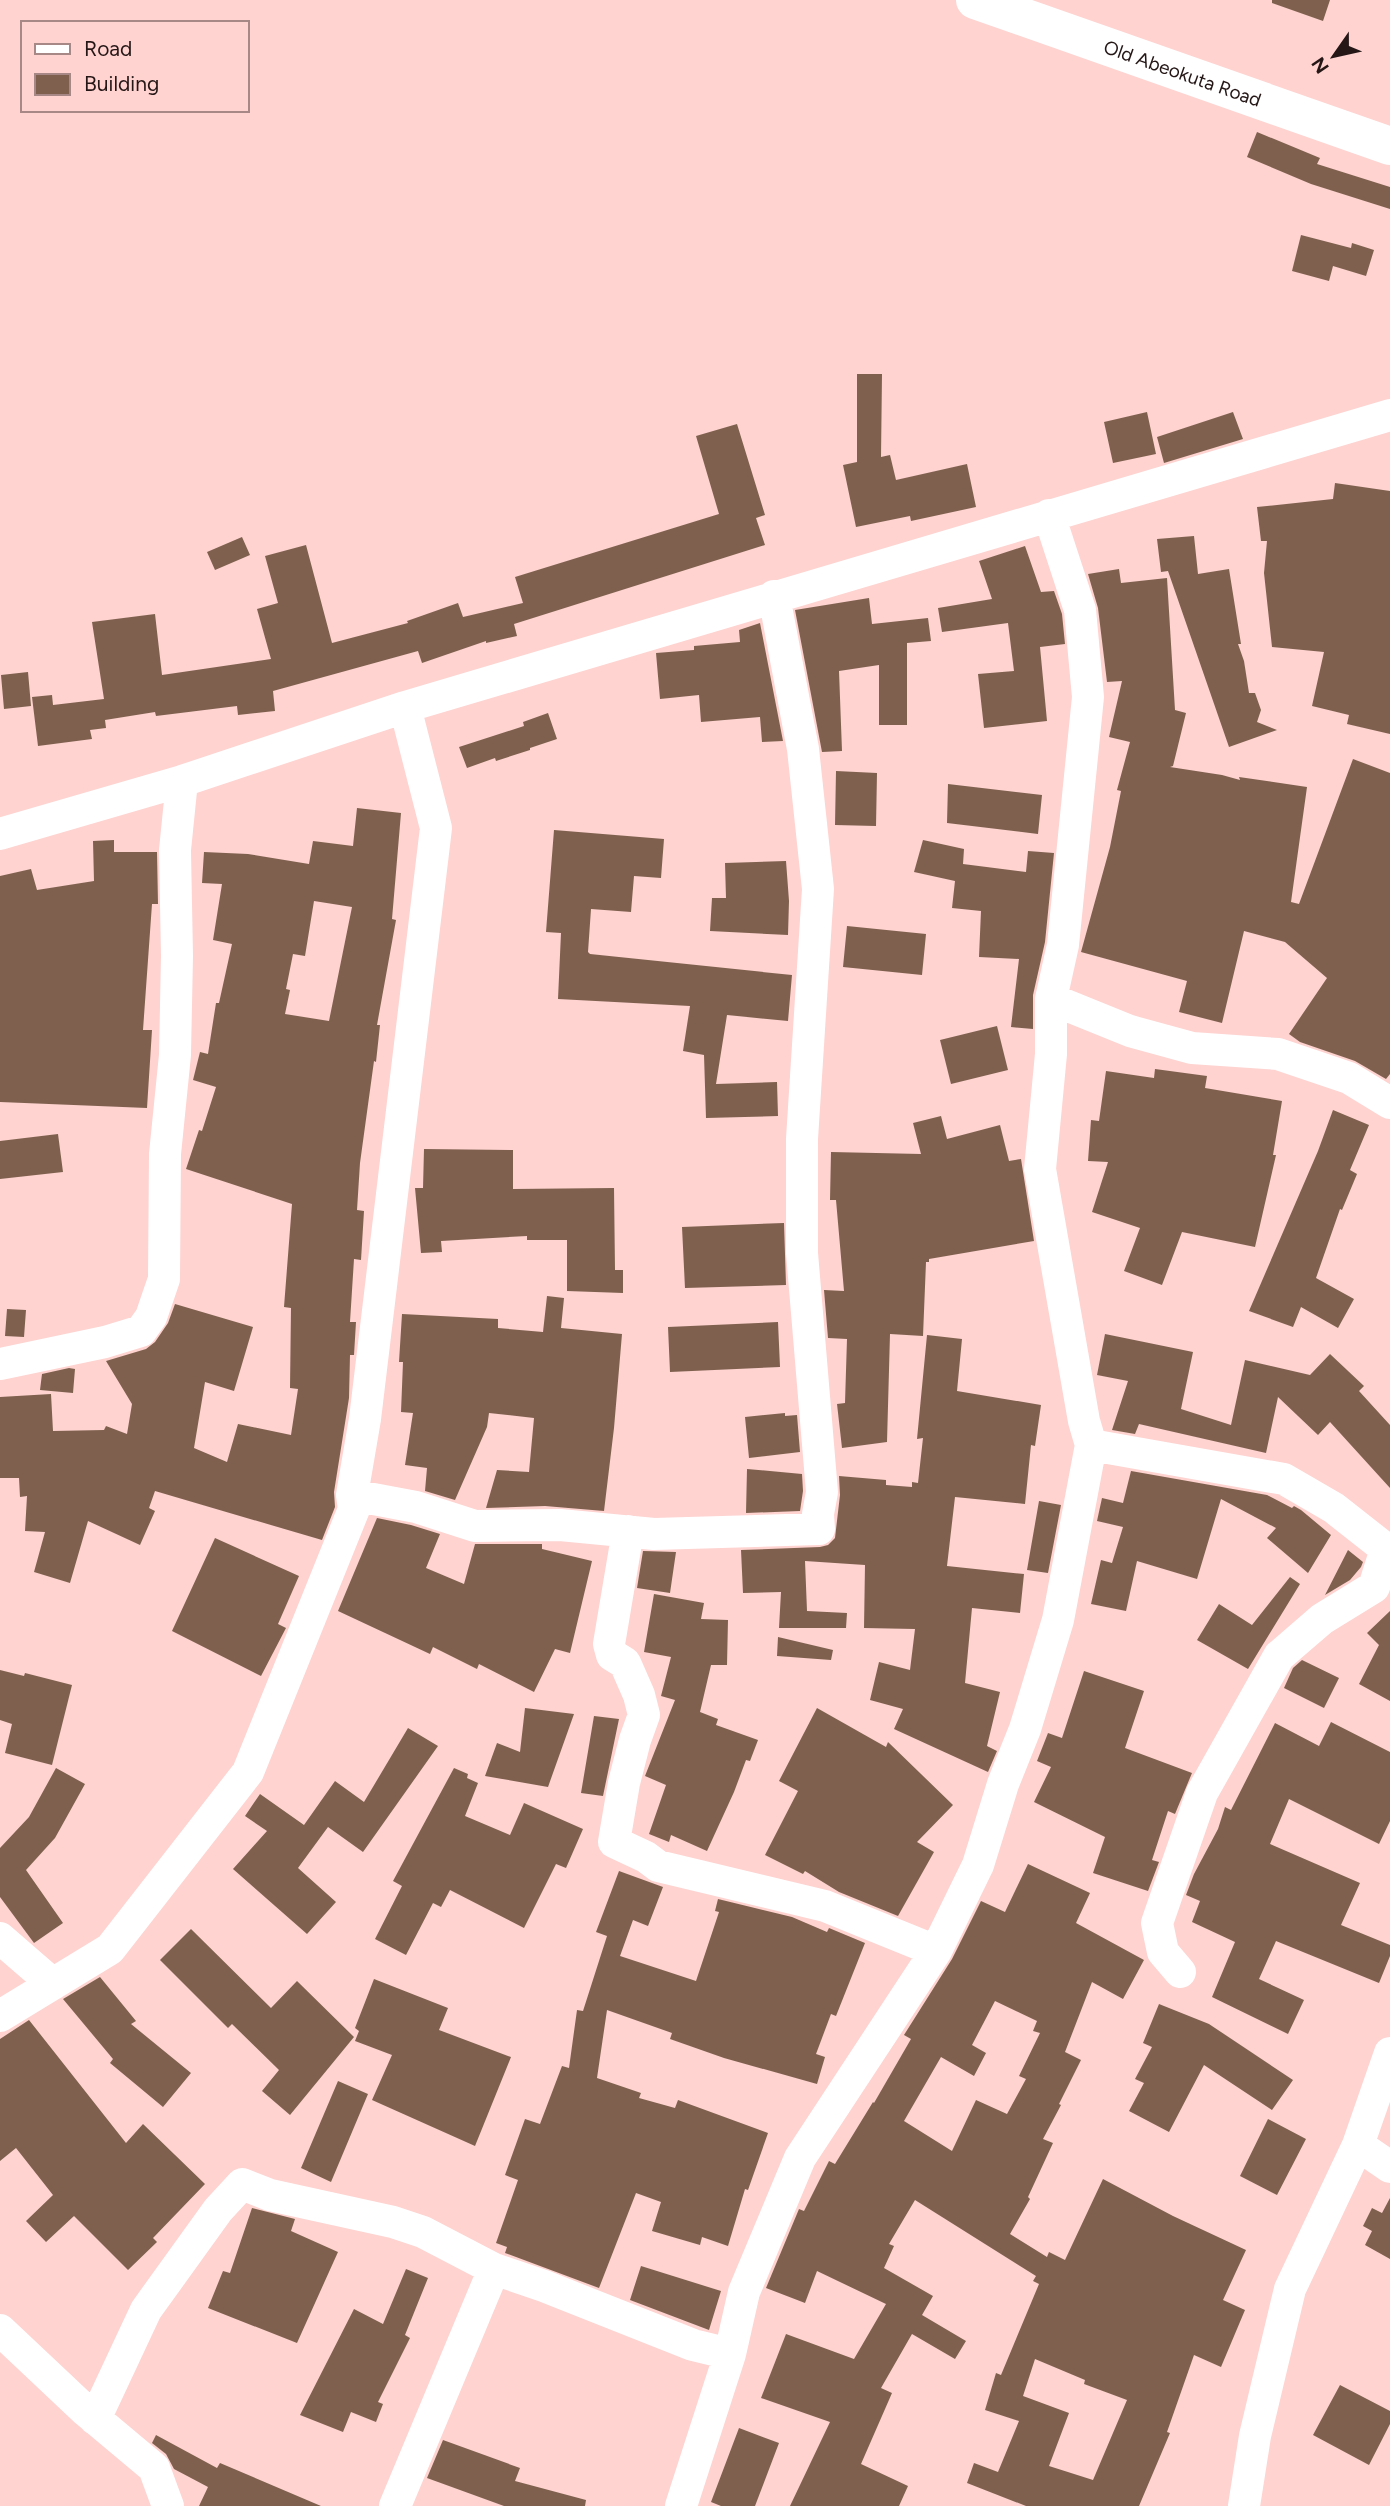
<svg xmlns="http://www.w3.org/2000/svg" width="1390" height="2506" font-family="Figtree,sans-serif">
<rect width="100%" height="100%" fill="#fed3d0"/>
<path fill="#7f604e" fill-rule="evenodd" d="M1272,0H1330L1323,21L1272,3Z
M1257,132L1320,158L1317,164L1390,187V209L1311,184L1247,157Z
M1301,235L1351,248L1352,243L1374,250L1366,276L1333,266L1329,281L1292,271Z
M857,374H882L881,457L890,455L896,480L967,464L976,507L911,521L910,516L856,527L843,465L857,462Z
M1147,412L1156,454L1113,463L1104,422Z
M1233,412L1243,439L1164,463L1157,437Z
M737,424L765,515L756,518L765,545L514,624L517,636L486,643V641L422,663L418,651L273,691L275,711L238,715L237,706L156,716L155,712L105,720L106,728L90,730L92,739L38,746L32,697L52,695L53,705L104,699L92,622L155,614L162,675L271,659L257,609L278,603L265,556L306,545L332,643L408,623L407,621L458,603L463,617L523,603L515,577L719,514L696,436Z
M1335,483L1390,491V734L1347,724L1349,715L1312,706L1324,652L1272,647L1264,573L1267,541H1261L1257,507L1333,499Z
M1194,536L1198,574L1229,569L1241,644H1238L1244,661L1249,693H1255L1261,710L1257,722L1277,730L1229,747L1168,571L1161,572L1157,539Z
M242,537L250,555L215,570L207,552Z
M1025,546L1041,592L1054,591L1062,614L1065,644L1040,647L1047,721L984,728L978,674L1014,671L1008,623L942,632L938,608L992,599L979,561Z
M1119,569L1121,583L1167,578L1175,710L1186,713L1173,766L1170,767L1222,775L1240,780L1239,777L1307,787L1291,902L1299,904L1353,759L1390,773V1074L1386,1079L1355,1061L1300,1042L1289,1034L1327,978L1285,942L1244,931L1222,1023L1179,1012L1187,981L1081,952L1110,847L1121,791L1117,790L1130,742L1109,737L1122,681L1107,682L1098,608L1088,574Z
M869,598L872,624L928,618L931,641L907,643V725H879V665L839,671L842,751L822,752L795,610Z
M760,623L783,741L762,742L760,717L701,722L699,695L660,699L656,653L694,650V646L740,642L739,630Z
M28,672L31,706L4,709L1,675Z
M548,713L557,739L530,748V750L496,761L495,758L467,768L459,747L524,726L523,722Z
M836,771L877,773L876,826L835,825Z
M948,784L1042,795L1038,834L947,823Z
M357,808L401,813L392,919L396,920L377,1025H380L376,1062L374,1061L360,1163L357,1210L364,1211L361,1260L354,1259L350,1322H356L354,1355H350L349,1398L334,1492L335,1507L322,1540L155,1491L149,1508L155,1511L140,1545L88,1521L70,1583L34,1572L45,1532L25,1531L27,1496L20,1497L19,1478H0V1397L51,1394L53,1431L104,1430L106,1426L127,1434L132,1404L106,1361L146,1349L155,1342L168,1323L175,1304L253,1327L234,1391L205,1382L194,1448L227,1462L238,1424L291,1435L298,1389L290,1388L291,1308L284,1307L292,1204L186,1169L199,1130L202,1131L216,1087L193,1080L200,1052L208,1054L216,1003H219L232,944L213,940L222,884L202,883L204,852L248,854L309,864L313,841L353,846ZM314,901L352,907L329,1021L285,1014L290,990L286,989L293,954L305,956Z
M554,830L664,839L661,878L634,876L631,912L591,909L588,952L590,954L792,975L788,1021L727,1015L716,1084L777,1082L778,1116L706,1118L704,1055L683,1051L690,1006L558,999L561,933L546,932Z
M114,840V852H157L158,904H152L143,1030H152L147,1108L0,1102V876L31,869L37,890L94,881L93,841Z
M923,840L964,849L963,864L1026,872L1028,851L1054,853L1045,942L1033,995V1029L1011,1027L1019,959L979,957L981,911L952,908L955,881L914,872Z
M786,861L789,901L788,935L710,931L712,898H726L725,863Z
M847,926L926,934L922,975L843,967Z
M997,1026L1008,1070L951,1084L940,1040Z
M1155,1069L1207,1076L1205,1088L1282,1101L1273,1155H1276L1255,1247L1182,1232L1162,1285L1124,1271L1140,1228L1092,1212L1108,1162L1088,1161L1091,1120L1099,1121L1106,1071L1154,1078Z
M1333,1110L1369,1125L1350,1170L1357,1174L1342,1210L1340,1209L1316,1278L1354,1299L1338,1328L1301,1307L1293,1327L1249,1311L1318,1151Z
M941,1116L947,1139L1000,1125L1009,1161L1021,1159L1034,1241L929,1259V1262H926L923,1336L890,1334L887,1442L842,1448L837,1404L845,1403L847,1339L828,1338L824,1290L844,1291L836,1200H830L831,1152L921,1154L913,1123Z
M58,1134L63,1172L0,1179V1141Z
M424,1149L513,1150V1189L614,1188L615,1270H623V1293L567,1291V1240H527V1236L441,1241L442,1252L421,1253L415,1188H423Z
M784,1223L786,1285L685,1288L682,1227Z
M547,1296L564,1298L561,1328L622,1334L614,1428L604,1511L545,1506L486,1508L497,1470L529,1472L534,1418L489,1413L487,1427L455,1500L425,1491L427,1468L405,1465L413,1413L401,1412L403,1362H399L402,1314L498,1319V1328L543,1332Z
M7,1309L26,1310L24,1337L5,1336Z
M778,1322L780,1367L670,1372L668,1327Z
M1105,1334L1193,1352L1181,1409L1231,1425L1245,1360L1310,1375L1330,1354L1364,1386L1359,1391L1390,1425V1488L1330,1422L1318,1435L1278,1397L1266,1453L1139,1424L1135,1434L1112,1430L1128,1381L1097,1375Z
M927,1335L962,1339L957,1391L1041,1405L1035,1446L1031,1445L1025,1504L955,1497L947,1566L1024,1574L1020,1613L972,1608L965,1683L1000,1692L987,1746L997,1751L988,1772L894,1729L903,1709L870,1700L879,1662L910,1670L915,1629L864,1628L865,1565L805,1561L807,1611L847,1613L846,1628H779L781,1592L743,1593L741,1550L820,1547L828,1545L835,1538L840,1495L839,1476L886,1480V1485L912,1487V1482L918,1483L923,1438L917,1439Z
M69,1368L75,1369L73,1393L40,1390L42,1374Z
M785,1413V1416L797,1415L800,1452L749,1458L745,1417Z
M747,1469L802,1474L803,1491L800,1511L746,1513Z
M1131,1471L1267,1495L1292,1508L1294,1506L1301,1510L1331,1535L1308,1573L1267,1538L1276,1528L1221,1499L1197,1579L1137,1561L1126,1611L1091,1604L1101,1560L1112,1563L1123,1527L1097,1521L1102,1498L1123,1503Z
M1039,1501L1061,1505L1048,1573L1027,1570Z
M377,1518L411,1525L440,1534L426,1568L464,1584L475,1544H542V1549L592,1561L570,1653L555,1649L534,1692L479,1664L477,1669L433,1647L430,1654L338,1611Z
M215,1538L299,1576L278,1624L286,1628L261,1676L172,1631Z
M1348,1550L1363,1562L1361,1567L1350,1580L1325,1595Z
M643,1551L676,1552L670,1593L637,1588Z
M1290,1577L1300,1584L1248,1669L1197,1640L1219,1604L1252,1625Z
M654,1594L704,1603L701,1619L728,1620L727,1665H711L700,1712L718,1719L716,1725L758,1740L750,1761L746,1760L734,1792L707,1851L671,1835L669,1842L649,1834L666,1785L645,1776L675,1700L661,1696L671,1657L644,1652Z
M1390,1611V1701L1359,1684L1379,1645L1367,1633Z
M778,1637L833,1650L831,1660L777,1656Z
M1302,1660L1339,1678L1324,1708L1284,1688L1293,1668Z
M0,1670L24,1676L25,1673L72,1685L52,1765L5,1753L12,1724L0,1720Z
M1084,1671L1144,1691L1125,1748L1192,1773L1175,1814L1168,1811L1152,1860L1159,1862L1148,1891L1093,1873L1105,1837L1034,1802L1051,1767L1037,1761L1048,1733L1062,1738Z
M525,1708L574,1714L548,1787L485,1776L497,1743L520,1752Z
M817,1708L886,1747L888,1742L953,1805L917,1842L934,1852L898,1916L839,1892L805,1871L803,1874L765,1855L798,1791L779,1781Z
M594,1716L619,1719L603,1796L581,1793Z
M1331,1722L1390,1752V1821L1379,1844L1289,1799L1270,1844L1360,1883L1341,1925L1390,1945V1956L1379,1983L1276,1941L1259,1979L1304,2000L1288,2034L1212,1997L1235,1942L1192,1922L1200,1901L1186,1895L1194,1874L1218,1829L1225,1807L1231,1810L1275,1723L1319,1746Z
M408,1728L438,1746L363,1852L328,1827L298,1868L336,1902L307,1934L233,1869L267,1831L245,1816L260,1794L304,1825L335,1781L364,1802Z
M56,1768L85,1784L55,1838L26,1870L63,1923L34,1943L0,1897V1848L29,1817Z
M454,1768L468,1774L467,1778L478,1783L465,1816L510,1835L524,1803L583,1829L566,1868L556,1864L524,1928L450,1890L441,1907L433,1903L406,1955L375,1939L402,1886L393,1881Z
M1028,1864L1090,1893L1076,1923L1144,1960L1123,1999L1092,1982L1065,2052L1081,2060L1059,2104L1061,2105L1043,2139L1053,2143L1028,2197L1030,2199L1010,2234L1047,2257L1049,2252L1065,2260L1103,2179L1173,2216L1246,2250L1223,2300L1245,2310L1221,2367L1194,2355L1167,2432L1170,2433L1139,2506H1026L967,2483L974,2463L998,2472L1019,2421L985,2410L996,2373L1001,2375L1039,2284L1033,2281L1036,2276L915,2200L889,2244L894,2246L884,2268L933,2296L922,2315L966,2341L955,2359L912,2334L881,2388L892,2393L861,2464L908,2486L899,2506H790L830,2422L761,2398L786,2334L854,2359L886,2304L817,2271L805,2303L766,2288L799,2209L804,2211L829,2161L835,2164L873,2102L874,2103L911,2039L904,2035L952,1959L981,1901L1005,1912ZM995,2001L1037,2021L1033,2031L1040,2033L1019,2076L1026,2079L1007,2114L976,2100L952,2151L904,2121L941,2057L974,2076L986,2053L972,2045ZM1035,2359L1085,2380L1084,2384L1127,2400L1093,2480L1049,2466L1069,2413L1023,2396Z
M619,1871L663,1887L648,1926L633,1920L620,1956L696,1981L719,1912L715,1911L718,1899L792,1917L827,1932L829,1928L865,1943L836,2016L831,2014L816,2054L825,2057L817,2084L724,2058L670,2039L672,2033L607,2010L597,2078L641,2093L639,2098L675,2108L678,2100L768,2133L748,2190L745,2189L728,2246L702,2237L700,2245L652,2231L661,2202L636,2193L599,2288L505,2253L507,2247L496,2243L518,2180L505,2175L525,2119L540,2124L562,2066L569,2068L577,2010L583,2011L607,1936L596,1932Z
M191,1929L271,2008L297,1981L354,2037L290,2115L262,2091L279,2070L232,2024L228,2028L160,1960Z
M100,1977L136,2021L131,2024L191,2073L163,2107L110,2063L113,2059L63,1999Z
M374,1979L448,2008L439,2030L511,2057L475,2146L372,2100L392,2055L355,2041L359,2031L355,2028Z
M1159,2004L1209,2024L1293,2080L1272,2110L1204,2065L1169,2132L1129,2111L1144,2083L1135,2079L1152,2047L1143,2043Z
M29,2020L126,2143L143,2124L205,2184L153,2238L157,2242L128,2270L74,2216L46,2242L26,2221L53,2195L16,2148L0,2161V2039Z
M338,2081L368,2094L331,2182L301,2168Z
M1268,2119L1306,2139L1277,2195L1240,2176Z
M1390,2198V2259L1365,2245L1372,2231L1363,2226L1372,2208L1382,2213Z
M252,2208L295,2219L291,2231L338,2252L297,2343L208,2308L223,2271L230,2273Z
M641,2266L721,2291L709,2330L630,2300Z
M406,2269L428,2278L405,2335L410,2338L378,2402L383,2404L376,2422L351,2412L343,2432L300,2415L354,2309L383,2324Z
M1340,2385L1390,2411V2424L1369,2465L1313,2435Z
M739,2428L779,2443L755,2506H721L711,2502Z
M156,2435L217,2468L220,2463L321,2506H199L208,2487L174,2469L166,2454L152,2443Z
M443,2440L520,2468L515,2481L586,2500L585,2506H504L427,2478Z"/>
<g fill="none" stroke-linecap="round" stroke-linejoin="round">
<path stroke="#fff" stroke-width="32" d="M0,834L182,781L405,707L1390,415
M1051,999L1130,1031L1192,1048L1278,1054L1349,1078L1390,1103
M0,1364L105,1342L141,1331L151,1317L164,1279L165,1154L175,1055L177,956L175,850L182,781
M1091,1445L1284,1479L1334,1508L1386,1549L1374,1587L1322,1619L1279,1656L1202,1793L1157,1923L1163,1952L1180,1972
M352,1495L416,1507L475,1526L560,1525L654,1534L819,1529L818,1514L822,1492L802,1253V1139L818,889L803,749L774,596
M628,1531L609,1644L612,1655L625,1663L639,1695L644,1715L635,1740L624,1783L614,1842L646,1857L658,1866L825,1906L936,1951
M0,1938L53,1984
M0,2016L110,1949L248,1772L354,1509L352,1495L365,1419L436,828L405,707
M1358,2145L1390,2167
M0,2330L86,2411L154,2468L168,2506
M95,2419L146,2310L218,2210L242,2184L270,2195L393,2222L423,2232L494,2269L544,2286L693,2345L730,2354
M395,2506L494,2269
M681,2506L730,2354L744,2292L800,2158L936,1951L978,1865L1003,1784L1025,1729L1058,1620L1091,1445L1084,1421L1040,1169L1051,1054V999L1063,945L1088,697L1080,610L1049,515
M1244,2506L1255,2436L1290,2289L1358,2145L1390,2053"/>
<path stroke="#fff" stroke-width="38" id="s1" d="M975,0L1390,146"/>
</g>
<g text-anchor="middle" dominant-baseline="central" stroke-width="6" stroke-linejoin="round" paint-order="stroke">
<g font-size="19" fill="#261717" stroke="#fed3d0">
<text stroke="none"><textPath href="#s1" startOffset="220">Old Abeokuta Road</textPath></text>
</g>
</g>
<rect x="21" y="21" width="228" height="91" fill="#fed3d0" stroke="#a88886" stroke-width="2"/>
<rect x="35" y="44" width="35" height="10" fill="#ffffff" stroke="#a88886" stroke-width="2"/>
<text x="84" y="56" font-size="21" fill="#261717">Road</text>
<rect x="35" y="74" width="35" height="21" fill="#7f604e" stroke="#a88886" stroke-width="2"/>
<text x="84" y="91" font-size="21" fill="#261717">Building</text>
<g transform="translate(1334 56) rotate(236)" stroke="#fed3d0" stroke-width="5" paint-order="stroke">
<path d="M0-5L12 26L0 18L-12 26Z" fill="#261717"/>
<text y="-10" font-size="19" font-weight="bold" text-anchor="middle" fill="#261717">N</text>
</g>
</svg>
